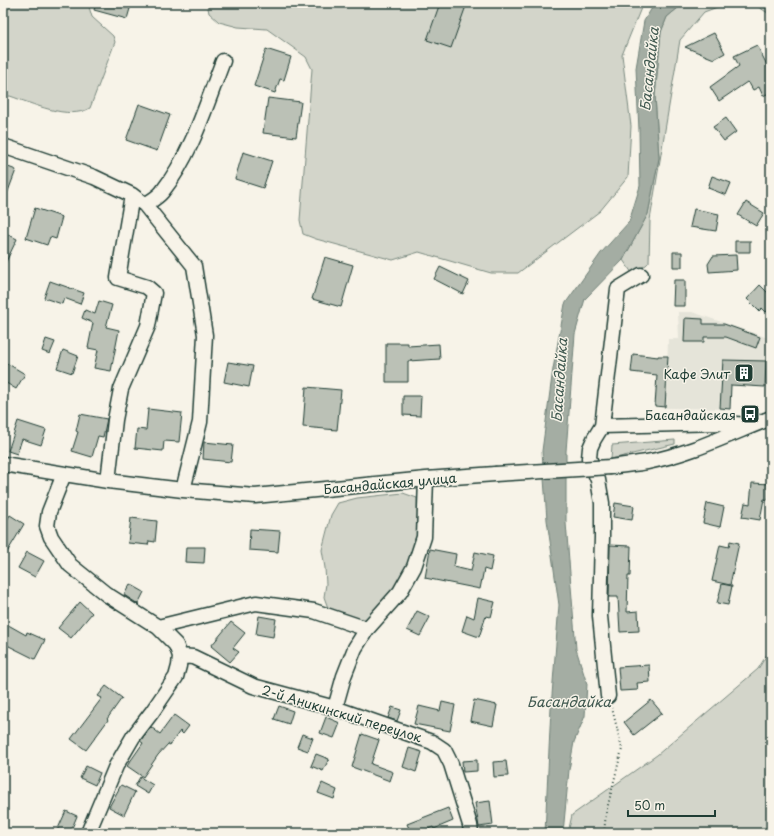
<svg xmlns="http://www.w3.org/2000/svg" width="774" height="836" font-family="'Playpen Sans',sans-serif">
<rect width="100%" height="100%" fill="#f7f3e8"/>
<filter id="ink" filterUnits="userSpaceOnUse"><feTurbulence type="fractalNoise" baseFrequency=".025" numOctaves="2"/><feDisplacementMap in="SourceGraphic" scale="8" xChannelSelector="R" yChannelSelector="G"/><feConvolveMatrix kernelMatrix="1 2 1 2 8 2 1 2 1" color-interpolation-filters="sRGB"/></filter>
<g filter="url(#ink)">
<path fill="#e5e4d9" d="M678,312H692L771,339V387L731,385L730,409L666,408L668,339H679Z"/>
<path fill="#d3d5ca" stroke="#79897f" d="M3,3H90L89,7L92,17L113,36L115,42L90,108C69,121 31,103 10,96L3,97Z
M207,3H643L622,55L631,126L628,177L600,211L518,273H491L419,252L393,260L316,239L303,234L300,220L312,69L306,57L267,29L238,27L219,22L209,13Z
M684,3H728L704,12L680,40L650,220L649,262L646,265L632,273L623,260L648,214L659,158L655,96L661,32L667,17Z
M745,3H771V15L754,4Z
M675,440V444L611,459L612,445Z
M403,493L417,498L418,529L412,559L376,617L365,619L351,618L336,613L328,608L324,597L326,584L325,568L322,550L331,515L338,503L357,498Z
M771,648V833H568L572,815L657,755L758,669Z"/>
<path fill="#a4ada3" stroke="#6f8077" d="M655,3H684L667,17L661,32L655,96L659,158L648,214L623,260L585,299L575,334L566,451V523L576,649L587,684L585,716L574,742L569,770L563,833H545L551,708L559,605L547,520L542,451L553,369L565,304L601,253L629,222L640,186L639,130L636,68L644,21Z"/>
<path fill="#bbc1b6" stroke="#1f3d34" d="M96,3H123L131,5L127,19L94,10Z
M440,3H467L451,48L427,40Z
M714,33L725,53L714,59L685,47Z
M757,45L771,73V92L763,96L759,87L753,90L749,83H748L747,82L719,101L710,87L739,66L734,56Z
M266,49L291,57L284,80L280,79L275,93L254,86Z
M268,98L301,102L296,137L263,133Z
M139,104L170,115L157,151L126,140Z
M726,118L736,132L724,141L713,127Z
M243,152L272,161L263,188L235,179Z
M3,165L16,170L4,202H3Z
M712,176L731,183L726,195L708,188Z
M746,202L764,213L756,226L738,215Z
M35,208L62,217L56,239L50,237L47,245L26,238Z
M694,209L719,214L716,231L690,227Z
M3,232L17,239L3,268Z
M735,241H750V252H735Z
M673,252H682V267H673Z
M736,255L737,270L709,272L708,264L713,256Z
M325,257L353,265L341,307L312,299Z
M440,267L469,281L463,294L434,279Z
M674,280H685V306H673Z
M50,281L84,293L80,304L64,298L62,304L44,298Z
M760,285L771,296V307L766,312L762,308L759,311L747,299Z
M99,301L112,305L106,327L119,330L111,371L94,368L98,350L88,348L93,323L82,318L85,310L95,314Z
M685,318L703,319V324H724L760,337L756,348L726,337H704V342H684Z
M46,339L55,342L50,354L42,351Z
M386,343H408V346L439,344L440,359L408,361V382H386Z
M63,350L78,356L72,373L57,368Z
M633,354L658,357V356H668L665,407L655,406L657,375L631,372Z
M723,360L766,361L765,387L731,385L730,409L720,408Z
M3,361L25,374L16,389L3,381Z
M228,362L253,366L249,387L224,382Z
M306,387L341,390L337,430L303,427Z
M403,396H421L420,416L403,415Z
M148,409L182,413L179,442L164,441L163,451L135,448L137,429L146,430Z
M80,414L107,419L103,437L98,436L92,457L72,451L78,432L76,431Z
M18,421L46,430L41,445L22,439L17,454L8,451Z
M204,442L233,445L231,462L203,459Z
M752,483L771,484V500L764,499L760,520L742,517L745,503L750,504Z
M615,503L634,506L632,520L613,517Z
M707,503L724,507L720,527L703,523Z
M10,515L24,524L3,559V526Z
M131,518L157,521L155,542L149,541L148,545L128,543Z
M250,529L280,531L278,552L249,550Z
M730,541L739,543L730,585L712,581L720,545L729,547Z
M610,545L631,546L630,576H628L627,612L638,611L639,631L620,632L618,597H609Z
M186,547H205L204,563L185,562Z
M430,549L456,554L454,567L471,571L475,552L493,556L490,571L484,569L480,589L425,578Z
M27,552L44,561L35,577L18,568Z
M130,584L144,592L138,604L124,595Z
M722,584L732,586L728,605L717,603Z
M478,598L495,602L491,617L486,616L479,637L462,631L467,615L474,618Z
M80,602L92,613L71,638L58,628Z
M417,611L430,617L420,636L407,630Z
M259,616L276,619L273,637L256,634Z
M3,622L26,635L27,632L45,640L35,659L3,643Z
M231,622L245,633L233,648L239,652L230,662L211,646Z
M649,665L650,682L637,683L638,690L620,691L618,667Z
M106,686L122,698L107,719L108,720L86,750L71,739L102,698L98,696Z
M474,700L497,705L493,726L470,721Z
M651,700L662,713L634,735L624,722Z
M442,702L455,705L450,731L414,724L419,706L440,711Z
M279,706L293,711L289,724L274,719Z
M392,707L401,710L397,721L388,718Z
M174,715L189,726L183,734L180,731L170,745L168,744L158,755L143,777L127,766L143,743L140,741L151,727L160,734Z
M326,717L340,723L334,738L320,733Z
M302,734L313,738L308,751L297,747Z
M362,734L379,740L371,764L393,772L390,781L352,767Z
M409,748L422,752L416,772L403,767Z
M316,754L329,759L323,771L311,766Z
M477,760V771L463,772L462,761Z
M506,761L508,776L494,777L493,762Z
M86,766L100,773L95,785L80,778Z
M140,777L153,785L148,794L135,786Z
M322,783L337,790L334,799L318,793Z
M121,785L135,792L124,815L109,807Z
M490,801L493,825L479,827L475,803Z
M448,808L453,821L434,829L433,827L419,833H411L407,824Z
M66,811L77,816L70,833H56Z"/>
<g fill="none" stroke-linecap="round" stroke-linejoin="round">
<defs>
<path id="minor" d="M3,146L94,177L132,195L145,205L194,266L205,335L200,422L183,490
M145,205C151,201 158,197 162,192C192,154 206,105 223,61
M602,426L720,423L750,425
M3,464L108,481L183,490L255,496L426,479L495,474
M611,467C623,465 635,464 647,462C690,454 730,434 771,418
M64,474L49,512L47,526L51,537L70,565L106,594L158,627L176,645L180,656L179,666L176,677L152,712L133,737L116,766L88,833
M108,481L115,420L121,389L148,326L154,293L147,287L118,278L132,195
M158,627L256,603L314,611L367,629
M180,656L193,657L253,686L335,708L432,742L444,750L451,764L470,825L471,833
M608,696L600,616L602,537V503L598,480L589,458L590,448L594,439L602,426L618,289L641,275
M335,708L344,676L355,648L367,629L400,592L414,567L424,537L426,479"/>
</defs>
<use href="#minor" stroke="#1f3d34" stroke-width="17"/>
<path stroke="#1f3d34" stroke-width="2" stroke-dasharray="1 3" stroke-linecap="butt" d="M604,833L606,813L622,749L612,708"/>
<use href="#minor" stroke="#f7f3e8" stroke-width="14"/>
<defs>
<path id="minor-bridge" d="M495,474L611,467"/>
</defs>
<use href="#minor-bridge" stroke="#1f3d34" stroke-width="17" stroke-linecap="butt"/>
<use href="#minor-bridge" stroke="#f7f3e8" stroke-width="14"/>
</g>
</g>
<defs>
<symbol id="building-square" viewBox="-11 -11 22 22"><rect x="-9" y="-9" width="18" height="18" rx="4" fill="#1f3d34" stroke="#f7f3e8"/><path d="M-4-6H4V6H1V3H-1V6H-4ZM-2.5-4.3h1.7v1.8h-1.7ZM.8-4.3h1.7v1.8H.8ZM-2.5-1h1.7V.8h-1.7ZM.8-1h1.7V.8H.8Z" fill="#fff"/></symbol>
<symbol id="bus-square" viewBox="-11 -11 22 22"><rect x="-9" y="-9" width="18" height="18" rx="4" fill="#1f3d34" stroke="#f7f3e8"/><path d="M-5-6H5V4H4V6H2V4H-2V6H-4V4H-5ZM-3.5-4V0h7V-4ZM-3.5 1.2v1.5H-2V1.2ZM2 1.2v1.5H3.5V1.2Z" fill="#fff"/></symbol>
</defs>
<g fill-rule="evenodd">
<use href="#building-square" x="733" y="362" width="22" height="22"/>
<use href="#bus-square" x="739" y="403" width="22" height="22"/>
</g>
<g text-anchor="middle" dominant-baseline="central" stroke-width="3" stroke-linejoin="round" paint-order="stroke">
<g font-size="13" fill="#1f3d34" stroke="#f7f3e8" text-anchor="end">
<text x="730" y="373">Кафе Элит</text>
<text x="736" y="414">Басандайская</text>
</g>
<g font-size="13" fill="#1f3d34" stroke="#f7f3e8">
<text transform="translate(390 483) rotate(-5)">Басандайская улица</text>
<text transform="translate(342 713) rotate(17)">2-й Аникинский переулок</text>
</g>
<g font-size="14" font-style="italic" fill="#405950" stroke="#f7f3e8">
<text transform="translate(649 69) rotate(-84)">Басандайка</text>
<text transform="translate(559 380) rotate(-86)">Басандайка</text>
<text x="569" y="701">Басандайка</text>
</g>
</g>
<rect width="774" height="836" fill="none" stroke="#f7f3e8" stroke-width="16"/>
<rect x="8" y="8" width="758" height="820" fill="none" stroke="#1f3d34" stroke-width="1.5" filter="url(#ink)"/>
<path d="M628 810v6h87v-6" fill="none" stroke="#1f3d34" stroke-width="2"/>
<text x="634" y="810" font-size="12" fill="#1f3d34" stroke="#f7f3e8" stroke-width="3" paint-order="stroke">50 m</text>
</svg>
